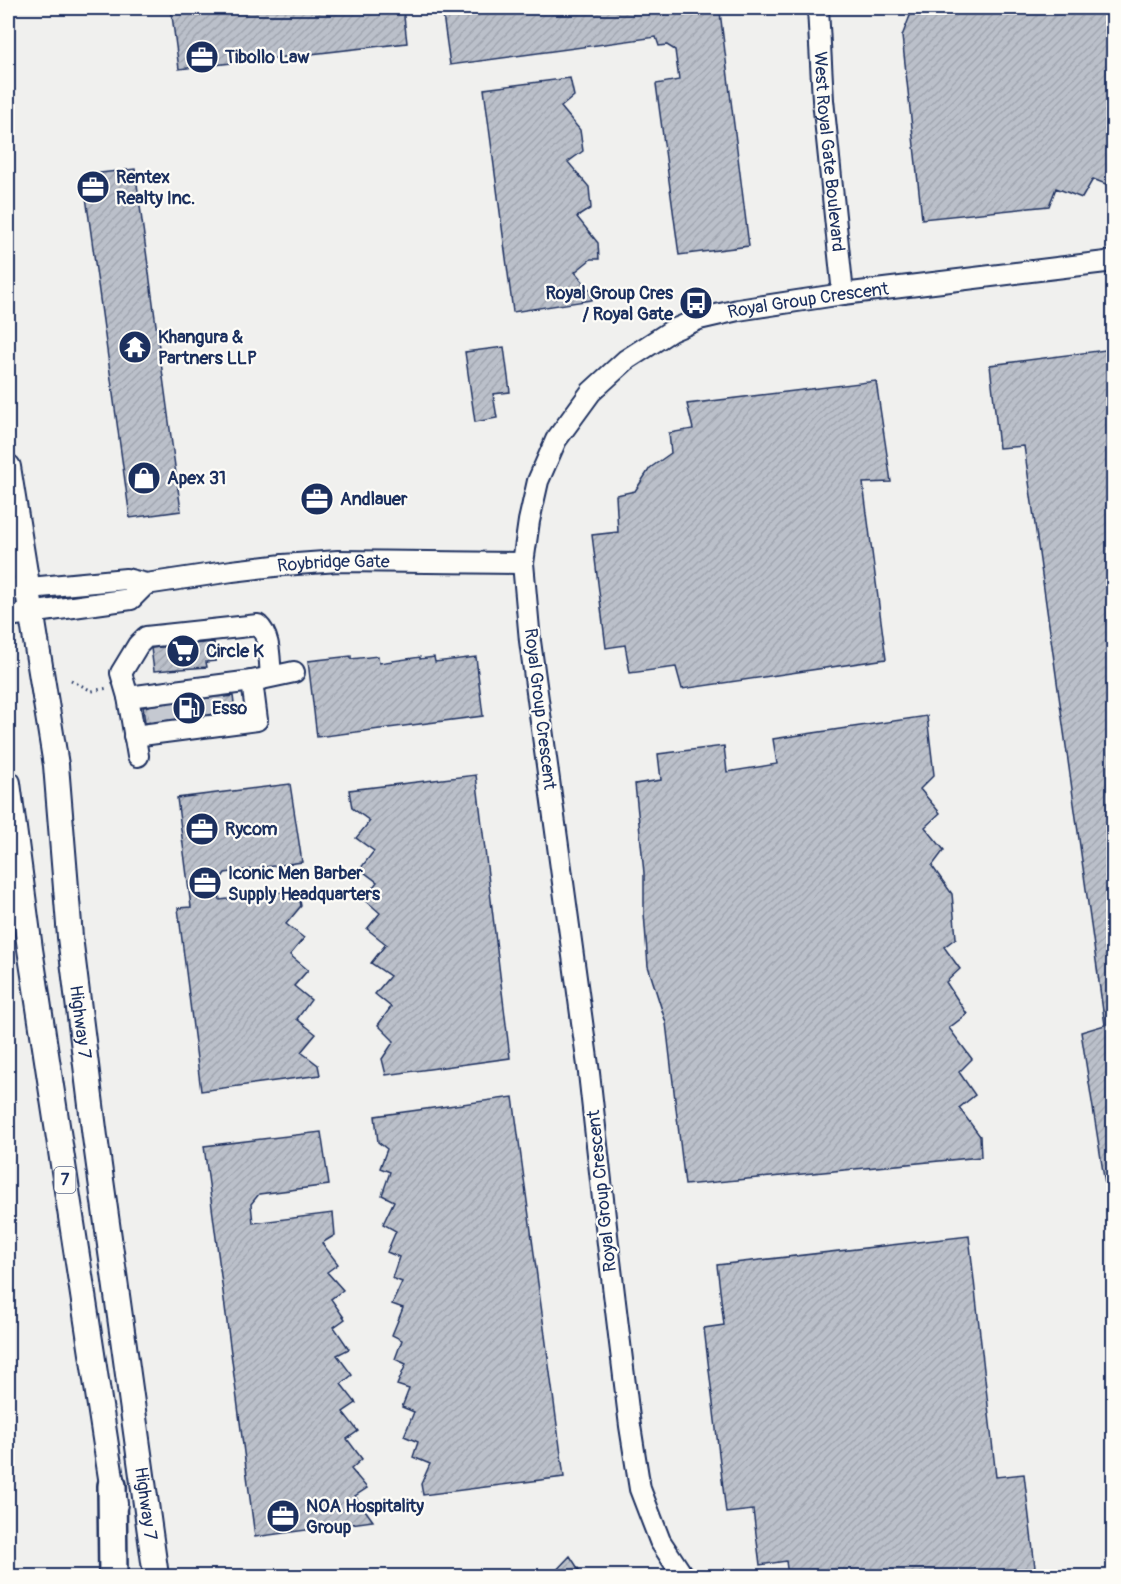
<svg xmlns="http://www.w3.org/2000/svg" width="1121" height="1584" font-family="Pangolin,sans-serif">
<defs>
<pattern id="building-hatch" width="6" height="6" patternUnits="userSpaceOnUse" patternTransform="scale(1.5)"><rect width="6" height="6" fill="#bbc0ca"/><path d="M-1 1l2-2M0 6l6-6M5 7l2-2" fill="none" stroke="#a0a5b0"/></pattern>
</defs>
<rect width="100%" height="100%" fill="#f0f0ee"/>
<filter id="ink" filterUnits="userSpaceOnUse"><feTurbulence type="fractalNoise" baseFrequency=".0167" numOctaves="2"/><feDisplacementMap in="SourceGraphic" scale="12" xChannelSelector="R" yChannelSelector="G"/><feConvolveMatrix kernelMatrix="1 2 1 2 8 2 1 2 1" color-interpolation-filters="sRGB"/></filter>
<g filter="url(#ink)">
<path fill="url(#building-hatch)" stroke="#1b2f5e" stroke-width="1.5" d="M171,8H403L407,43L179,69Z
M442,8H715L720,12L749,246L679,255L656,84L679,80L675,50L667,45L659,46L656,37L450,65Z
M913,8H1113V187L1093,179L1082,198L1056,188L1049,206L922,219L902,36Z
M570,78L574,96L561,107L580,130L583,151L568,162L589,187L591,208L577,217L598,243L599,259H591L575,272L590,290L592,300L513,312L484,89Z
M135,169L181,511L130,518L83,175Z
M504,347L510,392L493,394L497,418L475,422L465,352Z
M1113,349V1196L1107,1197L1081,1032L1105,1025L1024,446L999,448L990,365Z
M876,381L891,482L863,483L886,659L682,689L676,667L630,673L625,645L606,648L592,535L618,532L616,495L635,491L650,468L671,453L669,433L693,429L687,404Z
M214,642L216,661L206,662L207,667L154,671L151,648Z
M351,656V659L378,656L379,663L420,657V659L434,657L435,662L476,657L483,716L317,737L308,661Z
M233,696L235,711L145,723L143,707Z
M927,716L934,775L920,789L940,813L925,827L944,850L932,866L952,894L956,938L944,947L960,969L946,982L967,1014L949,1028L972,1059L959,1072L975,1095L959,1108L980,1136L981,1157L685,1185L666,1023L648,966L644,913V873L635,784L661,780L658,754L724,746L727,772L777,764L773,739Z
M476,775L510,1058L386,1075L382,1059L394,1041L378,1025L391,1007L375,994L390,976L371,963L386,944L367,929L380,913L364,899L377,882L360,869L374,851L356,838L370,821L352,808L349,790Z
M290,784L302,862L225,873L218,883L220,900L298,890L301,906L286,924L304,938L290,955L308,970L294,986L311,1000L297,1019L316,1034L301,1052L318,1065L320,1075L201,1091L178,908L191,907L177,798Z
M513,1097L564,1477L423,1495L421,1484L430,1464L413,1457L418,1442L404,1436L414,1412L402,1407L409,1389L397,1385L406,1364L395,1359L402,1340L392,1335L403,1308L392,1304L402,1282L392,1278L399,1257L387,1252L396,1231L383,1224L394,1201L382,1195L390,1172L380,1168L387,1149L378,1142L375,1116Z
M321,1132L329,1185L259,1194L251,1204L253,1223L333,1213L335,1235L322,1243L338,1264L327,1272L343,1290L331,1299L345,1319L334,1327L349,1349L337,1355L352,1375L341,1384L356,1403L343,1412L358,1431L347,1439L362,1459L351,1469L367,1488L355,1496L373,1521L255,1537L204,1146Z
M969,1236L996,1477L1024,1474L1036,1576H788L786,1561L760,1565L753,1510L726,1513L704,1328L724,1325L717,1265Z
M570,1556L583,1576H551Z"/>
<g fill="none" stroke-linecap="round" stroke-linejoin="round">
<path stroke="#c5c9d1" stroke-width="20" stroke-dasharray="20 10" stroke-linecap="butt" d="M214,698L216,714
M195,700L197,717
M177,702L179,719
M157,705L160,721"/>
<defs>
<g id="minor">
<path id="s1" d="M818,8L823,100L843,294"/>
<path id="s2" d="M8,590L126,579L146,584L232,571L283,565L338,561L523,563"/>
<path d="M8,616L131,599L146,584"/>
<path d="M128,697L121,673L138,645L146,637L258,625C271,637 269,659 271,676"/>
<path d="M134,736L257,720L252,681"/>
<path d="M138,756L128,697L252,681L294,672"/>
<path id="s3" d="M683,1576L660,1541L640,1489L630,1426L608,1244L589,1073L530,641L523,563L529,521L538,481L556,440L591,392L626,360L671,331L699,319L738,310L843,294L1114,261"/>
</g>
<g id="major">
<path id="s4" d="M8,467L56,765L70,937L95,1137L156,1576"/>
<path d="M8,783L30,949L115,1504"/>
</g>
<path id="highway" d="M112,1486L113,1576"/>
</defs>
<use href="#minor" stroke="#1b2f5e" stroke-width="24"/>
<use href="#major" stroke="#1b2f5e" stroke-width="28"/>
<use href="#highway" stroke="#1b2f5e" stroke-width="32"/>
<path stroke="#1b2f5e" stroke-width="3" stroke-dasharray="1.5 4.5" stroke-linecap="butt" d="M71,680L92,691L108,688"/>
<use href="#minor" stroke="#fdfcf7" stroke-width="20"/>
<use href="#major" stroke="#fdfcf7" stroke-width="24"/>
<use href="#highway" stroke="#fdfcf7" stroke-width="27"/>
</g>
</g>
<defs>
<symbol id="office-disc" viewBox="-11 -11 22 22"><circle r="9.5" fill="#1b2f5e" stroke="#fdfcf7"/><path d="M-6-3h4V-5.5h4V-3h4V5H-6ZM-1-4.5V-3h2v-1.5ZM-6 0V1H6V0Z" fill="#fff"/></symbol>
<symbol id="bus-disc" viewBox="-11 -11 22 22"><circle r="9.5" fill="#1b2f5e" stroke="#fdfcf7"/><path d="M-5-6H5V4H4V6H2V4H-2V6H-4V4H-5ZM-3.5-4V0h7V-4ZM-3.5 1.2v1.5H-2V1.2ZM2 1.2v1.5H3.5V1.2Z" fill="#fff"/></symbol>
<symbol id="temple-disc" viewBox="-11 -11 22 22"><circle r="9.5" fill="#1b2f5e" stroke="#fdfcf7"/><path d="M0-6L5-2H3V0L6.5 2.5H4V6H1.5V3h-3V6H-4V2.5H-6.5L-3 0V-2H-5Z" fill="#fff"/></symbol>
<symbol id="shop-disc" viewBox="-11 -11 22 22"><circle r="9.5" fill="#1b2f5e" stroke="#fdfcf7"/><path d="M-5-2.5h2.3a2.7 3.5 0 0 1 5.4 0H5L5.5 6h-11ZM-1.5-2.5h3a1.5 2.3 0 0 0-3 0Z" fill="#fff"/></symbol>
<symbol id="supermarket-disc" viewBox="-11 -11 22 22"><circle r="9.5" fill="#1b2f5e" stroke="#fdfcf7"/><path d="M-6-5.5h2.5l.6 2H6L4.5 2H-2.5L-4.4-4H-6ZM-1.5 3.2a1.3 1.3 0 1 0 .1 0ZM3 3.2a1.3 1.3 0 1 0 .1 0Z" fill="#fff"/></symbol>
<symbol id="fuel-disc" viewBox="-11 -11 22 22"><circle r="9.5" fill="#1b2f5e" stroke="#fdfcf7"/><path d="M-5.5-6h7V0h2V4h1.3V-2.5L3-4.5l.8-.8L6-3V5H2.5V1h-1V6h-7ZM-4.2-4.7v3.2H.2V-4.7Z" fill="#fff"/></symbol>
</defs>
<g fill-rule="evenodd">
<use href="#office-disc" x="183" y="38" width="38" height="38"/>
<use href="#office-disc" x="74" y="168" width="38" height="38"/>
<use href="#bus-disc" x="677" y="284" width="38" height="38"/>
<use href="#temple-disc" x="116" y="328" width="38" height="38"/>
<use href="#shop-disc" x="125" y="459" width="38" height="38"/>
<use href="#office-disc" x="298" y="480" width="38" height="38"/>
<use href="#supermarket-disc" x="164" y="632" width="38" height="38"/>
<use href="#fuel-disc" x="170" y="689" width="38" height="38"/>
<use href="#office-disc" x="183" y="810" width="38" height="38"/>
<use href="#office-disc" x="186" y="864" width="38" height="38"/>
<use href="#office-disc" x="264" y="1497" width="38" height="38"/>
</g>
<g text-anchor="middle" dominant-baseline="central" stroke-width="4.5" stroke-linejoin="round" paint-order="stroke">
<rect fill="#fdfcf7" stroke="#5f6c8c" stroke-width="1.5" x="54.5" y="1167" width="21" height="26" rx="4.5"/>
<g font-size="16" font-weight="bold" fill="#1b2f5e">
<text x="65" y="1180">7</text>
</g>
<g font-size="18" font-weight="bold" fill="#1b2f5e" stroke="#fdfcf7" text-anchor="start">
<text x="225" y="57">Tibollo Law</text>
<text x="116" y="177">Rentex<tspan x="116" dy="21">Realty Inc.</tspan></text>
<text x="673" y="293" text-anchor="end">Royal Group Cres<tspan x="673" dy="21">/ Royal Gate</tspan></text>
<text x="158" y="337">Khangura &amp;<tspan x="158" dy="21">Partners LLP</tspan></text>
<text x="167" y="478">Apex 31</text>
<text x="340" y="499">Andlauer</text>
<text x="206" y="651">Circle K</text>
<text x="212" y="708">Esso</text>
<text x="225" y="829">Rycom</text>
<text x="228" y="873">Iconic Men Barber<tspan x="228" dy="21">Supply Headquarters</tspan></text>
<text x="306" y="1506">NOA Hospitality<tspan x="306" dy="21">Group</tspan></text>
</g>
<g font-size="18" fill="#1b2f5e" stroke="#fdfcf7">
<text stroke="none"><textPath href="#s1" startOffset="144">West Royal Gate Boulevard</textPath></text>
<text stroke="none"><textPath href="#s3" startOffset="1461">Royal Group Crescent</textPath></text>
<text stroke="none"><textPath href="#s2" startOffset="328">Roybridge Gate</textPath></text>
<text transform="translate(540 709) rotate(83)">Royal Group Crescent</text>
<text stroke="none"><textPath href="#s4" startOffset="560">Highway 7</textPath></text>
<text transform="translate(602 1191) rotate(-96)">Royal Group Crescent</text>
<text stroke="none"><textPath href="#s4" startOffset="1046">Highway 7</textPath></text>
</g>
</g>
<rect width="1121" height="1584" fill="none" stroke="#fdfcf7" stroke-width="30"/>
<rect x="15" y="15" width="1091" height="1554" fill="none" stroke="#1b2f5e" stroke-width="2" filter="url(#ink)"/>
</svg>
